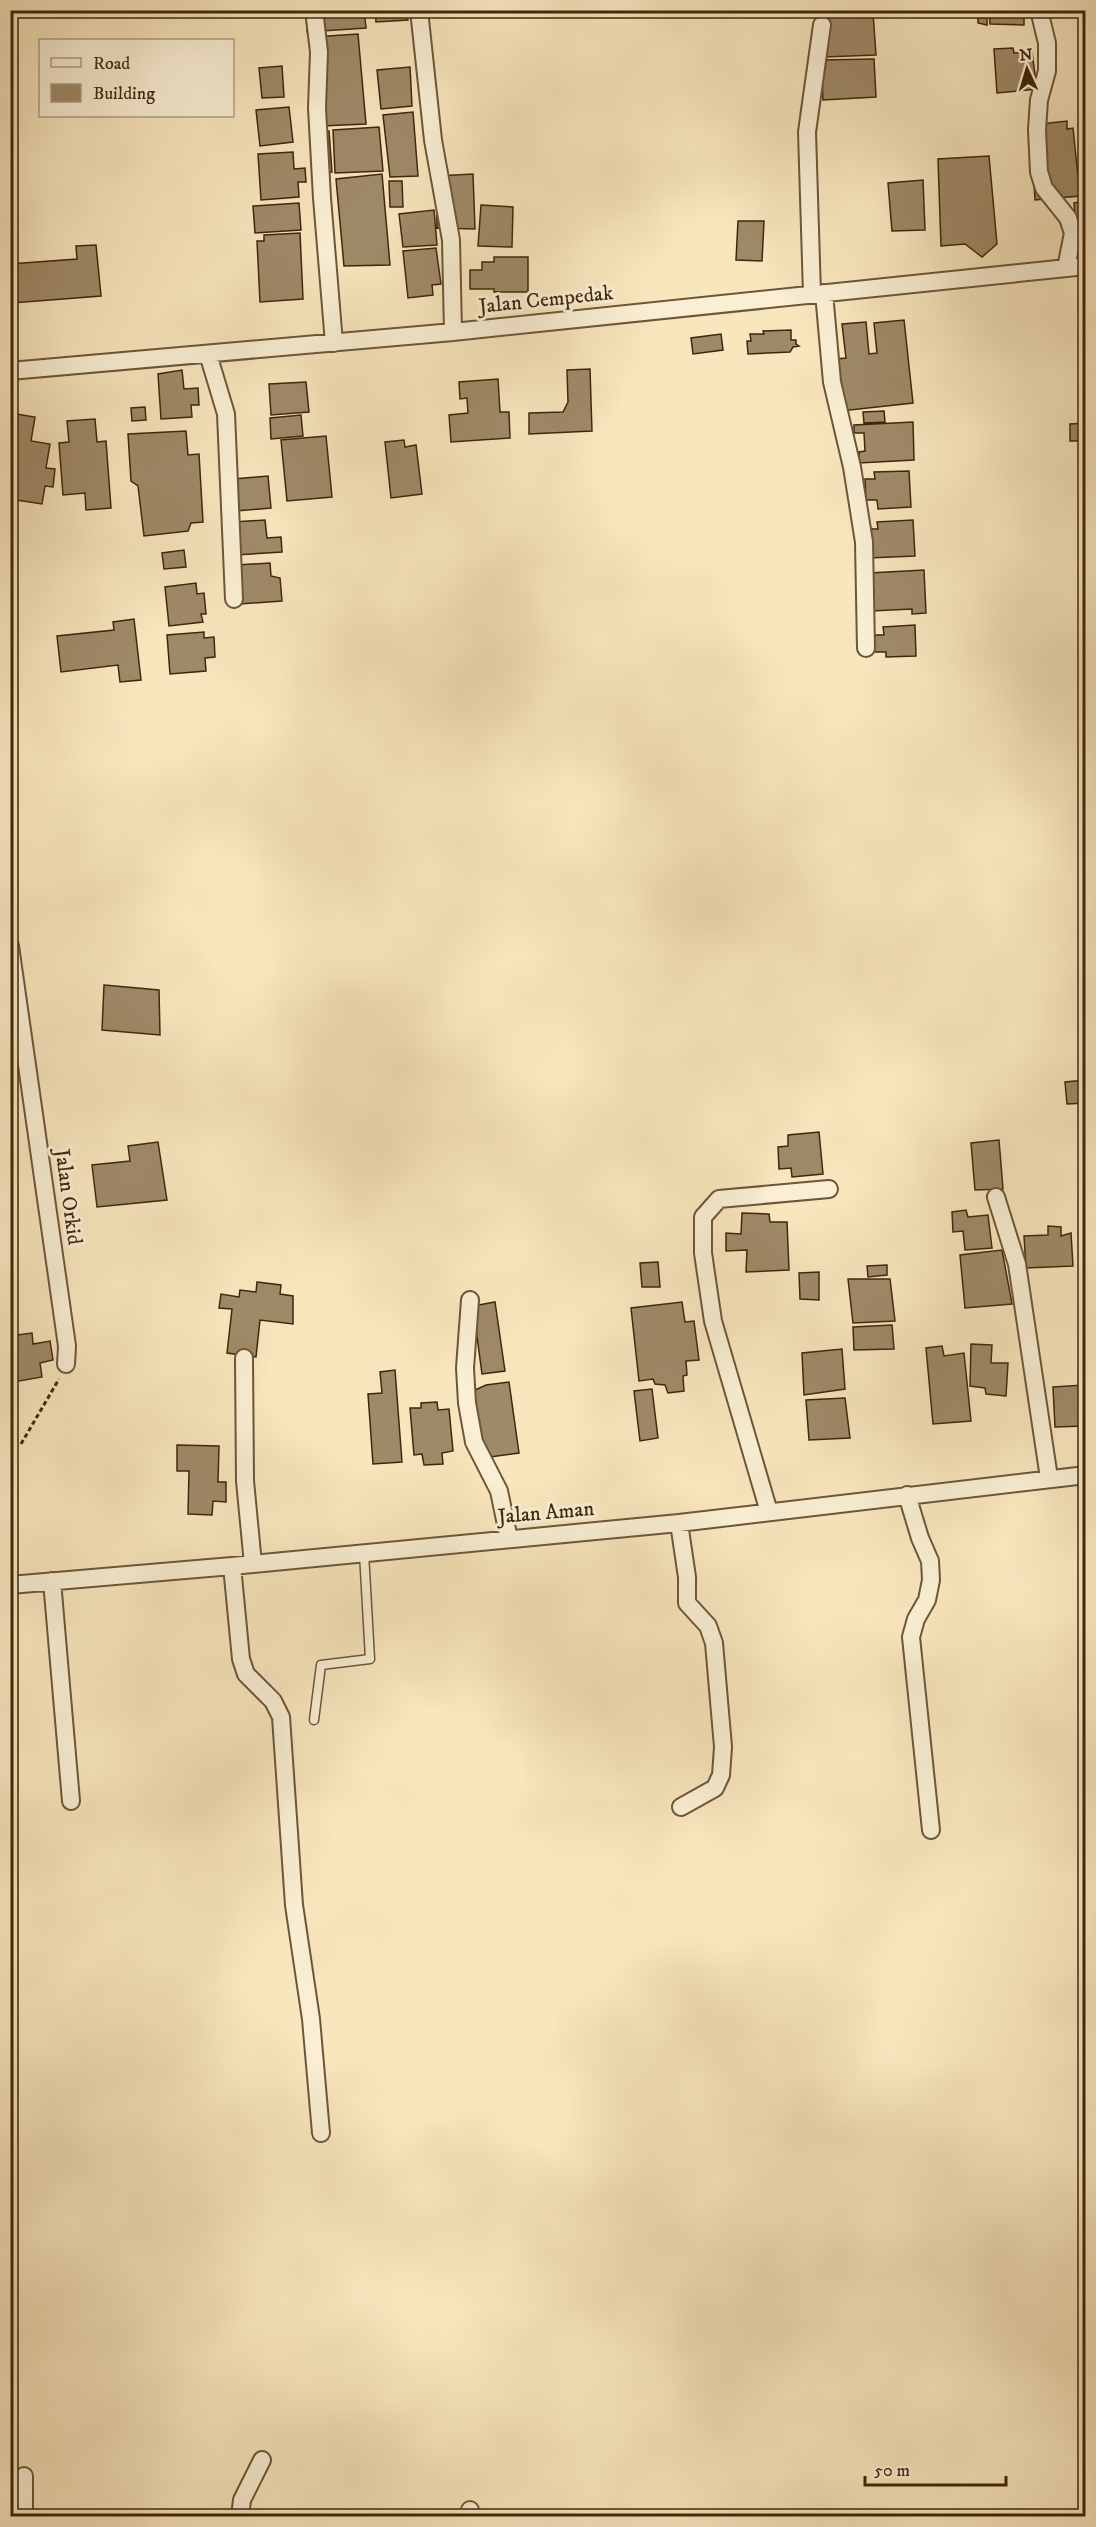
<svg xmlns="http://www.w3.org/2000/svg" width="1096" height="2527" font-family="'IM FELL DW Pica',serif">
<rect width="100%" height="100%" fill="#f8e6bd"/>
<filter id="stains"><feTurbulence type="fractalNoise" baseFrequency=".00333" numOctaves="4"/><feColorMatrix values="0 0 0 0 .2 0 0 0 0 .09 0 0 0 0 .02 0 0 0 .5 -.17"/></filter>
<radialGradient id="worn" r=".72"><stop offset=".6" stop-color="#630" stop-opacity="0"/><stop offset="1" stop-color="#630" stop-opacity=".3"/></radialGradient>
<path fill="#9f8a68" stroke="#3f260c" stroke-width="1.5" d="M306,10H364L366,28L307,32Z
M375,10H406L408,20L376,22Z
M978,10H987V25L978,23Z
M989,10H1044L1045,13H1024V25L990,24Z
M873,13L876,55L824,57L821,14Z
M358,34L366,124L322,126L313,37Z
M1013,48L1014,53L1032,52L1037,89L997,93L994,49Z
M874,59L876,97L823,100L821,60Z
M282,66L284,97L262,98L259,68Z
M410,67L412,106L381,109L377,70Z
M289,107L293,142L260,146L256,110Z
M413,112L418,176L390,177L383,115Z
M1067,121V129L1073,128L1080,196L1035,200L1031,138L1041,124Z
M379,127L383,171L335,173L333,130Z
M329,131L332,172L323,173L320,132Z
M293,152L294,169L305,168L306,182H298L299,197L261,200L258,154Z
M989,156L997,244L982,257L965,244L941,246L938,159Z
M382,174L390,265L344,266L336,179Z
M473,174L475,229L437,228L436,176Z
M923,180L925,230L892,231L888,183Z
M389,181H402L403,207H390Z
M1086,201V225L1076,226L1074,203Z
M299,203L301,230L255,233L253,206Z
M481,205L513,207L512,247L478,246Z
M434,210L437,245L403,247L399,214Z
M738,221H764L762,261L736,260Z
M300,233L303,299L260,302L257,241H264V235Z
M96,245L101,296L12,303L10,264L77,259L76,246Z
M436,248L441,284L432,285L433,295L408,298L403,251Z
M494,257H528V292H494V289H470V270H482V262H494Z
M904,320L913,403L841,411L836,359L846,358L842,324L866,322L869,354L877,353L874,323Z
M791,330V340H796V344L799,346L793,347L790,352L748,354L747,341H751L750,334H764L763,331Z
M721,334L723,350L693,354L691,338Z
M590,369L592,431L529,434V413L563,412L568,402L567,370Z
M182,370L184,389L198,388L199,405H191L192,417L161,419L158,374Z
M498,379L500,412H509L510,438L451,442L449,415L468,413L467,398L460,399L459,382Z
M306,382L309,412L271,415L269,384Z
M145,407L146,420L132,421L131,408Z
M884,411L885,422L864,423L863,412Z
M10,413L35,417L31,441L50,444L46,468L55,469L53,487L45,486L42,504L10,499Z
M301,415L303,436L271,439L270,418Z
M95,419L97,442L106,441L111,508L86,510L85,493L63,495L59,443L69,442L67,421Z
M913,422L914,460L859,463V452L865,451L864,433H854V425Z
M1086,423V441H1070V424Z
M186,431L188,455L199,454L203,522L191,523L188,531L144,536L138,486L131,481L128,434Z
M326,436L332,497L287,501L281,440Z
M404,440L405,447L416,445L422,494L391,498L385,442Z
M909,471L911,507L878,509L877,500H866L865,479H875L874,472Z
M268,476L271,508L236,511L234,479Z
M265,520L267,538L281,537L282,552L236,555L234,522Z
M913,520L915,556L868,558L867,529H878L877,522Z
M184,550L186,567L164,569L162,553Z
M270,563L271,576L280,578L282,601L240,604L237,565Z
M924,570L926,613L912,614V609L871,611L869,573Z
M196,583L197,594L204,593L206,614H201L203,622L169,626L165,587Z
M134,619L141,680L120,682L118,665L61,672L57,636L114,630L113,622Z
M915,625L916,656L886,657V652H874V635H884L883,627Z
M204,632V638L214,637L215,657L205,658L206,671L170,674L167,635Z
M104,985L159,990L160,1035L102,1030Z
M1086,1080V1103L1067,1104L1065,1082Z
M819,1132L823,1174L792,1177L791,1168L779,1169L778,1147L788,1146V1135Z
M999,1140L1003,1189L975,1190L971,1143Z
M158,1142L167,1200L97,1207L92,1165L130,1161L128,1146Z
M966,1210L968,1217L988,1215L992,1248L965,1250L963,1231L953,1232L952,1212Z
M742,1213L769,1214L770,1222H787L789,1270L746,1272L747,1250L726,1251V1233L741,1234Z
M1048,1226L1061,1227V1236L1071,1233L1073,1266L1026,1268L1024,1236L1048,1235Z
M1002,1250L1012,1304L965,1308L960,1255Z
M15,1253L17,1271L10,1272V1254Z
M658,1262L660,1287H642L640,1263Z
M887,1265V1275L868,1277L867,1266Z
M819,1272V1300L800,1299L799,1273Z
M848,1279H890L895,1321L853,1323Z
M257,1282L281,1285L280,1294L293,1296V1324L260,1320L256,1357L227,1353L232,1309L219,1308L221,1294L239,1297L240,1290L256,1292Z
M495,1302L505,1371L482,1374L473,1306Z
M682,1302L685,1322L694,1321L699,1360L686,1361L687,1375L683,1376L684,1391L668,1393L665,1385L655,1384L653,1379L639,1381L631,1308Z
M892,1325L894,1349L854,1350L853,1327Z
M32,1333L33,1344L50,1341L53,1360L40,1363L42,1377L14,1382L12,1373H10V1336Z
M971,1344L992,1345L991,1363H1008L1006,1396L986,1394L985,1388L970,1386Z
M942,1346L944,1356L964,1353L971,1421L933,1424L926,1348Z
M842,1349L845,1389L804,1395L802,1353Z
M395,1370L402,1462L373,1464L368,1394L382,1393L380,1372Z
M509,1382L519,1453L483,1458L473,1391L486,1385Z
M1084,1385L1086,1426L1055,1427L1053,1387Z
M652,1389L658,1438L640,1441L634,1391Z
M845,1398L850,1438L809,1440L806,1400Z
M437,1402L438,1410L449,1409L453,1451L442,1453L443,1464L424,1465L422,1454L414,1455L410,1408H421V1403Z
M177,1445L219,1446L218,1482H226V1502L213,1501L212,1515L188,1514L189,1471H177Z"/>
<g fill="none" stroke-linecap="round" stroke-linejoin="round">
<defs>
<path id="lane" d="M314,1720L321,1665L370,1659L364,1553"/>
<path id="street" d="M314,10L319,52L317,108L322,198L334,343
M419,10L433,140L451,240L453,332
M1039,10L1047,43V71L1039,100L1037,130L1039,172L1044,188L1068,218L1073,233L1066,268
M824,293L832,382L852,467L864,542L866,648
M812,294L807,132L822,25
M208,354L226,414L234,599
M10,371L453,332L1086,266
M10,946L67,1346L66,1364
M996,1197L1017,1264L1049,1478
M470,1300L465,1368L467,1403L474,1442L499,1491L509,1539
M244,1358L245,1481L253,1564
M907,1495L920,1538L930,1561L931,1580L927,1600L916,1619L911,1637L931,1830
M769,1512L713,1321L703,1253V1217L719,1199L829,1189
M679,1523L687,1577V1603L708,1626L714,1643L723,1747L721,1775L715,1788L681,1807
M232,1566L241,1659L246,1674L273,1701L281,1717L294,1905L311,2019L321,2133
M52,1581L71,1801
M10,1585L232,1566L679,1523L1086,1475
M470,2510V2516
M24,2516V2476
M240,2516L242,2500L262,2460"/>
</defs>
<use href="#lane" stroke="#6d5638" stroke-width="11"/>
<use href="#street" stroke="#6d5638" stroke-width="20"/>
<path stroke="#3f260c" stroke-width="3" stroke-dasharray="4.5 3" stroke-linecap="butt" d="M21,1444L59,1379"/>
<use href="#lane" stroke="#faefd4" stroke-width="8"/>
<use href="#street" stroke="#faefd4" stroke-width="16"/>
</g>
<g text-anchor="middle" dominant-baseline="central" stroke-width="6" stroke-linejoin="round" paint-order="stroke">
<g font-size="21" fill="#3f260c" stroke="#faefd4">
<text transform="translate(546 300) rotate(-6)">Jalan Cempedak</text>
<text transform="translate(68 1197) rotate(82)">Jalan Orkid</text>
<text transform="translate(546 1513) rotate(-5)">Jalan Aman</text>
</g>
</g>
<rect width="1096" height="2527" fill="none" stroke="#f8e6bd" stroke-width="36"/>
<rect x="12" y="12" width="1072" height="2503" fill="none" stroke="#3f260c" stroke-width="3"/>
<rect x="18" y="18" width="1060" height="2491" fill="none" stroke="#3f260c" stroke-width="1.5"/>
<rect x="39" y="39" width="195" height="78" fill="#faefd4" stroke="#af9f84" stroke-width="1.5"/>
<rect x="51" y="58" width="30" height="9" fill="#faefd4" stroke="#af9f84" stroke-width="1.5"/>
<text x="93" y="69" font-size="18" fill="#3f260c">Road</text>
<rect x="51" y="84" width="30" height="18" fill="#9f8a68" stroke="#af9f84" stroke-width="1.5"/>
<text x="93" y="99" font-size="18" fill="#3f260c">Building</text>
<g transform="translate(1027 69) rotate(356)" stroke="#faefd4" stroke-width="4.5" paint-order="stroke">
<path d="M0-4.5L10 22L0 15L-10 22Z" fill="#3f260c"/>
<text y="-9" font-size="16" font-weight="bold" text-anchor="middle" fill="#3f260c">N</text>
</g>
<path d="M865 2476v9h141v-9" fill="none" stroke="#3f260c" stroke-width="3"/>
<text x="874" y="2476" font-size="18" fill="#3f260c" stroke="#faefd4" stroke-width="4.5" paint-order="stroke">50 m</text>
<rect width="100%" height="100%" filter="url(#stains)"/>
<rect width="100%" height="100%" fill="url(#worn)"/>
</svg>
